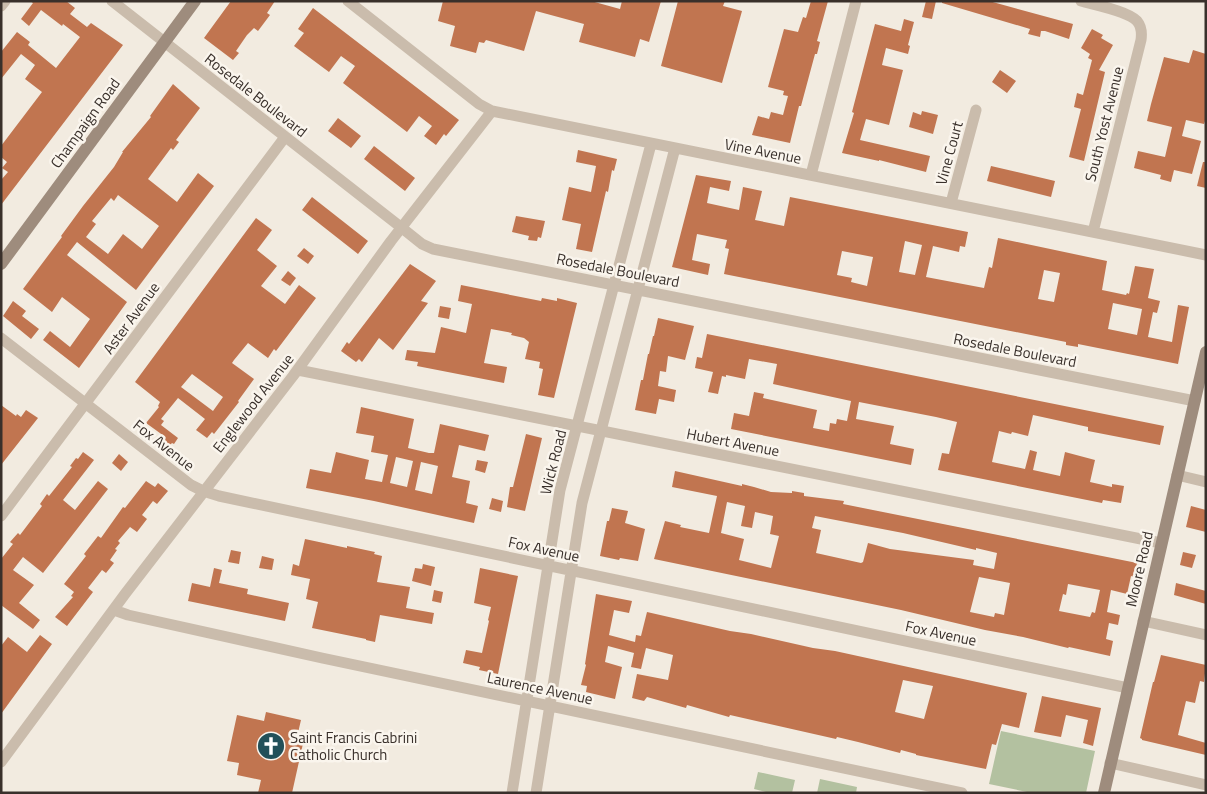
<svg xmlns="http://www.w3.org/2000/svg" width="1207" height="794" font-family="'Titillium Web',sans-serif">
<rect width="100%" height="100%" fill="#f2ebe0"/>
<path fill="#b3c1a0" d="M1001,731L1095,751L1086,793H1032L989,784Z
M758,772L795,780L792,793H770L754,789Z
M820,779L857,787L856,793H817Z"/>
<path fill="#c17550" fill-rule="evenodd" d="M30,1H66L75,8L70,14L87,27L91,23L123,45L1,205V180L8,172L2,168L7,162L1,157V146L42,92L25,79L35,65L21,54L1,79V52L17,32L30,42L28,45L56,68L80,37L63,24L62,26L41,10L29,26L21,19L33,3Z
M231,1H275L267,13L270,15L258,31L254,28L247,35L236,51L239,53L233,60L204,38Z
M443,1H591L620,9L622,1H661L649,42L640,39L635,57L579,42L584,24L536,11L524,51L486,40L484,43L479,42L476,53L450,46L455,26L438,21Z
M678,1H725L723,6L742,11L722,83L661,66Z
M811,1H828L817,41L820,42L817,54H815L801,106H799L790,143L752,135L758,116L769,119L771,112L783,115L788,96L783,95L784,91L768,87L784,29L798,32L803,17L806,18Z
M926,1H936L932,19L922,17Z
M942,1H989L1073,24L1069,39L1045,31H1041L1040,37L1028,34L1030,29L942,3Z
M313,8L459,120L446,136L444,134L436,145L424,136L432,126L419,116L407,132L343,83L355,66L341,56L329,72L294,46L304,33L298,29Z
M904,19L914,22L908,45L910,46L908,54L886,48L882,65L903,70L889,125L866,119L860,140L930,156L926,172L879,160V161L842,153L854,113L852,112L875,24L901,31Z
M1092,29L1103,35L1101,38L1113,45L1099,70L1105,72L1084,161L1069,157L1081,109L1074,107L1077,93L1083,95L1092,60L1088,58L1090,54L1081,48Z
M1193,50L1206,54V118L1204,124L1186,120L1182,136L1201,141L1192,174L1174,170L1171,182L1160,179L1161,175L1134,168L1138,151L1165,157L1172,127L1147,121L1151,104L1164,57L1189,63Z
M1000,70L1016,81L1007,93L992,82Z
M173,84L200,108L176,140L179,142L173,150L171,148L148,179L177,202L198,173L214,186L136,290L77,242L67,255L127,302L79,368L43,340L50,331L70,347L90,319L62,297L52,312L23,289L62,237L61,236L83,206L114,167L123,152H122L151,117L150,116ZM118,195L159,226L142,249L123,234L108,254L86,237L96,224L92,221L111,198L114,201Z
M922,111L938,115L933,134L909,127L913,112L921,115Z
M338,118L361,136L351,148L328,131Z
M374,146L415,178L405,191L364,159Z
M578,150L617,159L614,171L612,170L608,192L606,191L592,252L576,249L581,224L562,220L569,187L591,192L596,166L576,162Z
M1203,162H1206V188L1197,186Z
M991,166L1055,181L1051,197L987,181Z
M696,175L731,181L729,191L710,187L707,203L739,210L743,187L762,191L755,220L784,226L790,197L968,232L965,247L960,246L959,252L933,246L926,277L984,288L989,267L992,268L998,238L1107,261L1102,290L1126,295L1127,293L1129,294L1135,266L1154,269L1148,298L1160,301L1157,313L1153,312L1148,337L1172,342L1178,305L1189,307L1178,364L1078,344V347L1066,345V342L724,274L729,249L725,248L727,240L697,234L692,260L710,264L708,275L672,267ZM905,241L922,245L915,275L899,272ZM842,251L873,257L867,286L851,282L852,278L837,275ZM1044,270L1060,273L1054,302L1038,299ZM1113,303L1142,309L1137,335L1108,329Z
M312,197L368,241L358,254L302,210Z
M516,216L545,221L541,238L538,237L537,241L528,240L529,236L512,232Z
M256,218L272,230L257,250L277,266L261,286L285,304L299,285L316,298L276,351L274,349L268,358L248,343L234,360L232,363L254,379L238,401L239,402L214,434L212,432L207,438L196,430L205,419L178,398L161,419L164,421L161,425L178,438L174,444L172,443L170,445L162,439L164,436L146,423L159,407L158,406L160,402L135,382ZM192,374L223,397L213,411L181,387Z
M304,248L314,256L308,264L297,256Z
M410,264L436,281L421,301L428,303L393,350L379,338L362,362L359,359L356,362L341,351L347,342L349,344Z
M288,271L296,278L290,286L281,280Z
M461,285L541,301L542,298L557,301V298L577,303L554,398L538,395L543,369L539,368L540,362L525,359L529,342L524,338L511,335L512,333L491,329L484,363L507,367L504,383L417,366L418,362L405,360L407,350L435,353L441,327L466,333L472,304L458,301Z
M13,301L26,311L22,316L39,329L31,339L3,316Z
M440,306L451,308L449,319L438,317Z
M658,318L694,326L685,360L668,356L666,372L660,371L658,386L676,390L674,402L659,399L656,414L635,410L641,380H643L648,354H649L653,336H654Z
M707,334L1164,426L1160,445L1088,431V427L1033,415L1028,436L1012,432L1011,434L999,431L992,462L1025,469L1030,450L1037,452L1033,470L1060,476L1065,452L1095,460L1090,482L1112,487V484L1124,486L1121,503L1103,500L1102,503L1082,499L938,470L942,453L949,454L957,422L936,417L859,402L856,419L894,426L890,444L914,449L911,465L731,429L734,413L749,416L754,392L764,394L763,398L817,410L813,428L829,431L830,423L836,424L837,419L847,421L851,401L773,384L777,364L749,359L745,379L726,375V377L722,376L718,394L708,392L713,372L695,368L697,357L702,358Z
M1,405L16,416L17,414L21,417L26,410L38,418L1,465Z
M361,407L414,419L408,448L429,453H434L440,424L489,435L485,451L459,445L452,477L470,481L466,503L478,506L474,523L374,501L306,488L310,469L331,473L336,452L369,460L365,479L382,482L388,455L371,452L374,436L356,433ZM396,457L413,461L407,487L390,483ZM421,462L438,466L432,494L415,490Z
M526,434L542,438L525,511L507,507L510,487H513Z
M83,452L94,460L63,500L75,510L98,481L108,489L43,573L23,557L13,570L34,585L19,603L40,620L33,629L1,605V559L13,544L10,542L18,533L20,535L42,506L40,504L47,494L49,496L72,467L70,466L76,458L78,459Z
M119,454L128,462L121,471L112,463Z
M477,460L488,462L485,473L475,470Z
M675,471L742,486V484L754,487L771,492L792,493V491L804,493V496L844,501L843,504L1137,563L1134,577L1131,576L1127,594L1111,590L1107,612L1120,615L1118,625L1109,623L1106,639L1113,641L1110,656L1069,647L1068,648L1023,637L985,630L901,610L654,559L665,521L681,525L680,527L709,533L717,496L672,487ZM727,502L745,506L741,526L752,528L755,512L773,516L770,534L779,536L771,568L739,560L744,539L721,533ZM815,516L903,533L976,550V548L997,553L994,569L973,565L974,560L890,549L868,543L863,562L861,563L816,553L821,530L812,528ZM979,577L1010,583L1004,615L995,613L994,617L970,612ZM1068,584L1100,590L1095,613L1092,612L1090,617L1059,611L1063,594L1066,595Z
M146,481L155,487L158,483L168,491L157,504L153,501L142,515L147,519L137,532L130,527L118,541L120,543L115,549L117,550L110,560L114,563L106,573L102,570L88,588L93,592L67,626L55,617L73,597L71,596L74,592L64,584L86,556L84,554L98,536L101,538L123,507L125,508Z
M492,498L503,501L501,512L489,509Z
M1191,506L1206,510V532L1186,527Z
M612,508L628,511L625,523L645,529L638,561L620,558L619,560L600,556L607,521H609Z
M305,539L347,548V546L375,552L374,554L382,556L377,582L410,587L406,608L434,613L432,624L380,615L375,642L366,640V639L312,628L318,602L306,599L310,579L291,575L293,564L299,566Z
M231,550L241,552L239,564L228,562Z
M1183,552L1196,555L1192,568L1180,565Z
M262,556L274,559L272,570L259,568Z
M423,564L435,567L431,586L412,581L415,568L422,569Z
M214,568L222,570L219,583L248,589L247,594L289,603L285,621L188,601L192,583L210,587Z
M480,568L518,576L498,674L479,670L480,667L463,663L466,650L482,653L489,621L488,620L491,607L474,603Z
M1176,583L1206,591V604L1174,595Z
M434,590L443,592L441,603L432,601Z
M596,594L632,601L629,613L614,610L609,635L635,642L636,635L641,636L647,612L730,631L751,634L813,648L835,651L1027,693L1019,728L1002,724L996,745L992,744L986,769L916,755V754L901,750L900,753L858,742L837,737L836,739L730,715L729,717L687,705L686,708L647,697L644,701L632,698L637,674L668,680L673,655L646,648L641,669L631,667L634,653L608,646L605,662L622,667L615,699L586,692L587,686L581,685L586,665L585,664ZM903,680L933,686L924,719L895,712Z
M40,635L52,644L1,714V646L8,637L27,652Z
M1161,655L1206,665L1204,682L1200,681L1195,703L1186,701L1178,735L1206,743V755L1142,740V739L1140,738L1153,682H1154Z
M1042,696L1101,708L1093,746L1083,743L1088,720L1066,715L1061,737L1034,732Z
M266,712L301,720L297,737L304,739L292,793H258L261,780L237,775L239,763L227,761L237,715L264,721Z"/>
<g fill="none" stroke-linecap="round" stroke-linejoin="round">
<path stroke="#cabcac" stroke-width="11" d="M112,1L402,228L422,244L433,249L1195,401
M348,1L479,104L492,111L1206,255
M1081,1C1095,5 1128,11 1137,21C1142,27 1142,33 1141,40L1093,232
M1,6L5,1
M811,175L856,1
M951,203L976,110
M1,338L191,485L203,491L219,496L1128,688
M298,370L1161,543
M1177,475L1206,482
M1,516L285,137
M114,610L128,615L322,658L962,793
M1143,621L1206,635
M1,762L125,594L293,376L391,241L492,111
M1110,763L1206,785
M512,793L560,490L651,144
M536,793L582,503L675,148"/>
<path stroke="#9e8c7d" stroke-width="12" d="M1,264L195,1
M1104,793L1206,352"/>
</g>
<defs>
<symbol id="church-disc" viewBox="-11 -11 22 22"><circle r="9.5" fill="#225059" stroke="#faf5ed"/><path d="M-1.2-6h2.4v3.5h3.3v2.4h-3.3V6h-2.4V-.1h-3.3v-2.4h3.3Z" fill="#fff"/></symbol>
</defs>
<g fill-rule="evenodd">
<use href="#church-disc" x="255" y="730" width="32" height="32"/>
</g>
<g text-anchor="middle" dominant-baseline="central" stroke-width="5" stroke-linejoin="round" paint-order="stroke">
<g font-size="15" fill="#39302b" stroke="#faf5ed">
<text transform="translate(256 95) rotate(38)">Rosedale Boulevard</text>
<text transform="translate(85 123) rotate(-54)">Champaign Road</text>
<text transform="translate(1104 124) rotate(-76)">South Yost Avenue</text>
<text transform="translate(763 151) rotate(11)">Vine Avenue</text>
<text transform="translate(949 153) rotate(-75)">Vine Court</text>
<text transform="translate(618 270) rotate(11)">Rosedale Boulevard</text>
<text transform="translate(131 318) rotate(-54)">Aster Avenue</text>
<text transform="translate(1015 350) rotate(11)">Rosedale Boulevard</text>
<text transform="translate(253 403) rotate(-52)">Englewood Avenue</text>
<text transform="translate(733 442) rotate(11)">Hubert Avenue</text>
<text transform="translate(164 445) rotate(38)">Fox Avenue</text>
<text transform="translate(553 462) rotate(-76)">Wick Road</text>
<text transform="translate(544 549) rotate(12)">Fox Avenue</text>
<text transform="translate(1139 569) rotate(-77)">Moore Road</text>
<text transform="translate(941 633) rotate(12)">Fox Avenue</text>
<text transform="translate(540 688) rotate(12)">Laurence Avenue</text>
</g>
<g font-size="15" fill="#39302b" stroke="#faf5ed" text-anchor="start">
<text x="290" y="737">Saint Francis Cabrini<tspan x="290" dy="17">Catholic Church</tspan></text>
</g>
</g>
<rect width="1207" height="794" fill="none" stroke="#39302b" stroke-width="5"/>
</svg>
